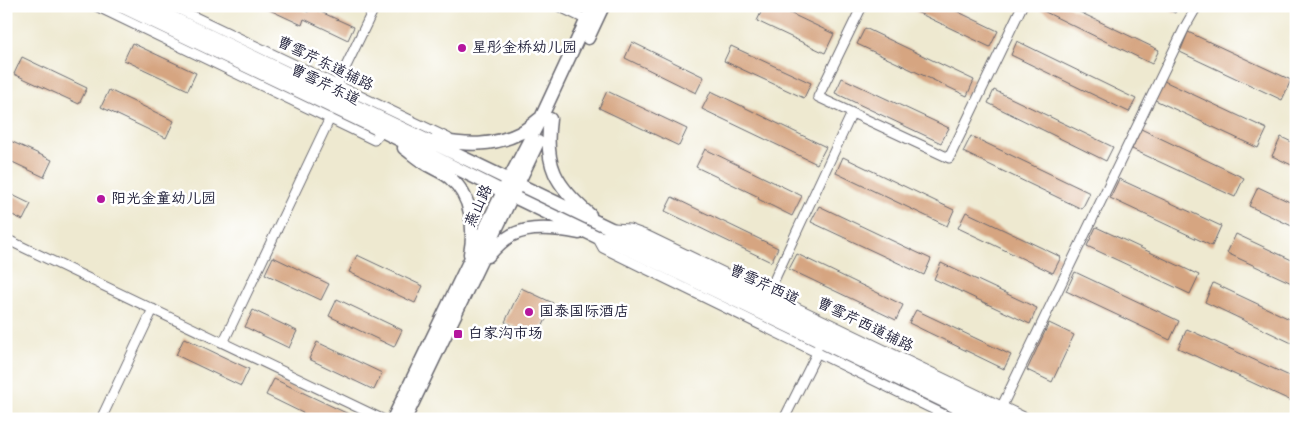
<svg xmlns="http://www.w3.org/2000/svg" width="1302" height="425" font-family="Kalam,'LXGW WenKai TC',sans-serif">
<rect width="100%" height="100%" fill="#fff"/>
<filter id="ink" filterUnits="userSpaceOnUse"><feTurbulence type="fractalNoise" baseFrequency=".02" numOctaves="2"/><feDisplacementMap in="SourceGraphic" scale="10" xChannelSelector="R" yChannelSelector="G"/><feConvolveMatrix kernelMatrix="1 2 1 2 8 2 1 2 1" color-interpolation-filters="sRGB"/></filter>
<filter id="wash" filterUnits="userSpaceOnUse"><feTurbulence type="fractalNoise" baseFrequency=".0096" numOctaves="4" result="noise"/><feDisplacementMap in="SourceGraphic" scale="20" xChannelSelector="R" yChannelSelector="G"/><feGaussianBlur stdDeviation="1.12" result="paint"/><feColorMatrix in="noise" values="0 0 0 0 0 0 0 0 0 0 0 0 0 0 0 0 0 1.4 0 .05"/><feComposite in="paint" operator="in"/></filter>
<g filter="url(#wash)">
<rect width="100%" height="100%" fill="#eee9d0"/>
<g id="blocks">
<path fill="#d6a581" d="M261,6H296L308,12L310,7L354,27L348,40L304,19L302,25Z
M764,6H775L834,34L825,53L757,21Z
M904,6H946L998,31L990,47Z
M1033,6H1067L1159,50L1152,64Z
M1161,6H1179L1175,13Z
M865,28L974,80L967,96L857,44Z
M1188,32L1291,80L1282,100L1180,52Z
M1017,41L1136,99L1129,112L1011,55Z
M632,42L704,77L696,93L625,58Z
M132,43L196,73L188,90L124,60Z
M731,46L811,83L804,98L724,61Z
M22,57L87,88L79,104L14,74Z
M842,78L949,128L941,143L835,93Z
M1164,81L1267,129L1258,148L1155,100Z
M109,90L174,121L166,138L101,107Z
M994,90L1113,147L1106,161L988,103Z
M607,91L687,129L679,146L599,108Z
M711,91L826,147L817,164L702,109Z
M1141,129L1244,178L1235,197L1132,149Z
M971,136L1090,193L1082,209L963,152Z
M1281,137L1296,144V167L1272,156Z
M6,139L52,160L44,177L6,159Z
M705,149L802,196L792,216L758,199L759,197L696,167Z
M843,157L954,210L947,226L836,173Z
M1119,179L1221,226L1212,246L1110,198Z
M1258,187L1296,205V228L1249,206Z
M6,192L31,204L23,220L6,212Z
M672,197L778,248L771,262L665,211Z
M819,206L931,259L924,275L811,222Z
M966,212L1061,257L1053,273L958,228Z
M1096,227L1199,275L1190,294L1087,246Z
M1236,234L1296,262V285L1227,253Z
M797,254L903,305L896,320L789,269Z
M357,255L423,286L415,303L349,272Z
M273,257L329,284L321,300L265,274Z
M941,263L1037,308L1030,324L934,279Z
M1075,272L1179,321L1170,340L1066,291Z
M1213,283L1296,322V345L1205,302Z
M521,288L553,303L538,337L505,322Z
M337,299L402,330L394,347L329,316Z
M253,310L297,331L289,348L245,327Z
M916,310L1011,355L1004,369L909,323Z
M1049,323L1074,335L1052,382L1027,370Z
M1187,329L1296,379V403L1178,348Z
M184,338L249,369L241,386L176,355Z
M317,342L382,373L374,390L309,359Z
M274,379L359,419H315L266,395Z"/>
</g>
</g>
<g filter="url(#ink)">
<use href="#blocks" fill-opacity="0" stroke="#69686f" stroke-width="1"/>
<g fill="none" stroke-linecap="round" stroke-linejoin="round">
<defs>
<path id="minor" d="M96,6L374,140L382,131
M172,6L448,138
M558,6L587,20
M862,6L818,97L949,158L1022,6
M337,85L375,6
M614,228L629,229L648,236L1028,419
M597,237L603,248L953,419
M6,239L382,419
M768,299V294L777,274L852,113
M223,343L330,118
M1002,406L1185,27L1197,6
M101,419L153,309
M784,419L817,353V349"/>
<path id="secondary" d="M121,6L382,131L512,196L597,237L607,239L981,419
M148,6L1006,419
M588,38L603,6
M550,119C544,165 555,185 590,215
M436,140C466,145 492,147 520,133C527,129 533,124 539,119
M404,148C410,152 416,158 423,162C431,168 442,171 450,178C472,196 475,228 470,254
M488,256C495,248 503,240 512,235C531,225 560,229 579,233
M393,419L509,179L541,118L593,6
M405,419L538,142"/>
</defs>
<use href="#minor" stroke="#69686f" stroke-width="11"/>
<use href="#secondary" stroke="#69686f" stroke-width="15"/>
<use href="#minor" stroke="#fff" stroke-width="9"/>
<use href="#secondary" stroke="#fff" stroke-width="12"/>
</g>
</g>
<g fill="#b5179e" stroke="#fff" stroke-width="2">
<circle cx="462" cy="48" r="5"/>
<circle cx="101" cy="199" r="5"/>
<circle cx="529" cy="312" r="5"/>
<rect x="453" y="329" width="10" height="10" rx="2.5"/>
</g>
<g text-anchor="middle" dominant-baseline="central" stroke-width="5" stroke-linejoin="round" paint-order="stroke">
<g font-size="15" fill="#22223b" stroke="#fff" text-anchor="start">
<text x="472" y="48">星彤金桥幼儿园</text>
<text x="111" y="199">阳光金童幼儿园</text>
<text x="539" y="312">国泰国际酒店</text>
<text x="468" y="334">白家沟市场</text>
</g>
<g font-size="15" fill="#22223b" stroke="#fff">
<text transform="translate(325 64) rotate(26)">曹雪芹东道辅路</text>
<text transform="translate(325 85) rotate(26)">曹雪芹东道</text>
<text transform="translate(479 206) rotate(-65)">燕山路</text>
<text transform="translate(764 285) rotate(25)">曹雪芹西道</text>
<text transform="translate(865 325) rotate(26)">曹雪芹西道辅路</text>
</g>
</g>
<rect width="1302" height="425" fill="none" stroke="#fff" stroke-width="25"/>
</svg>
